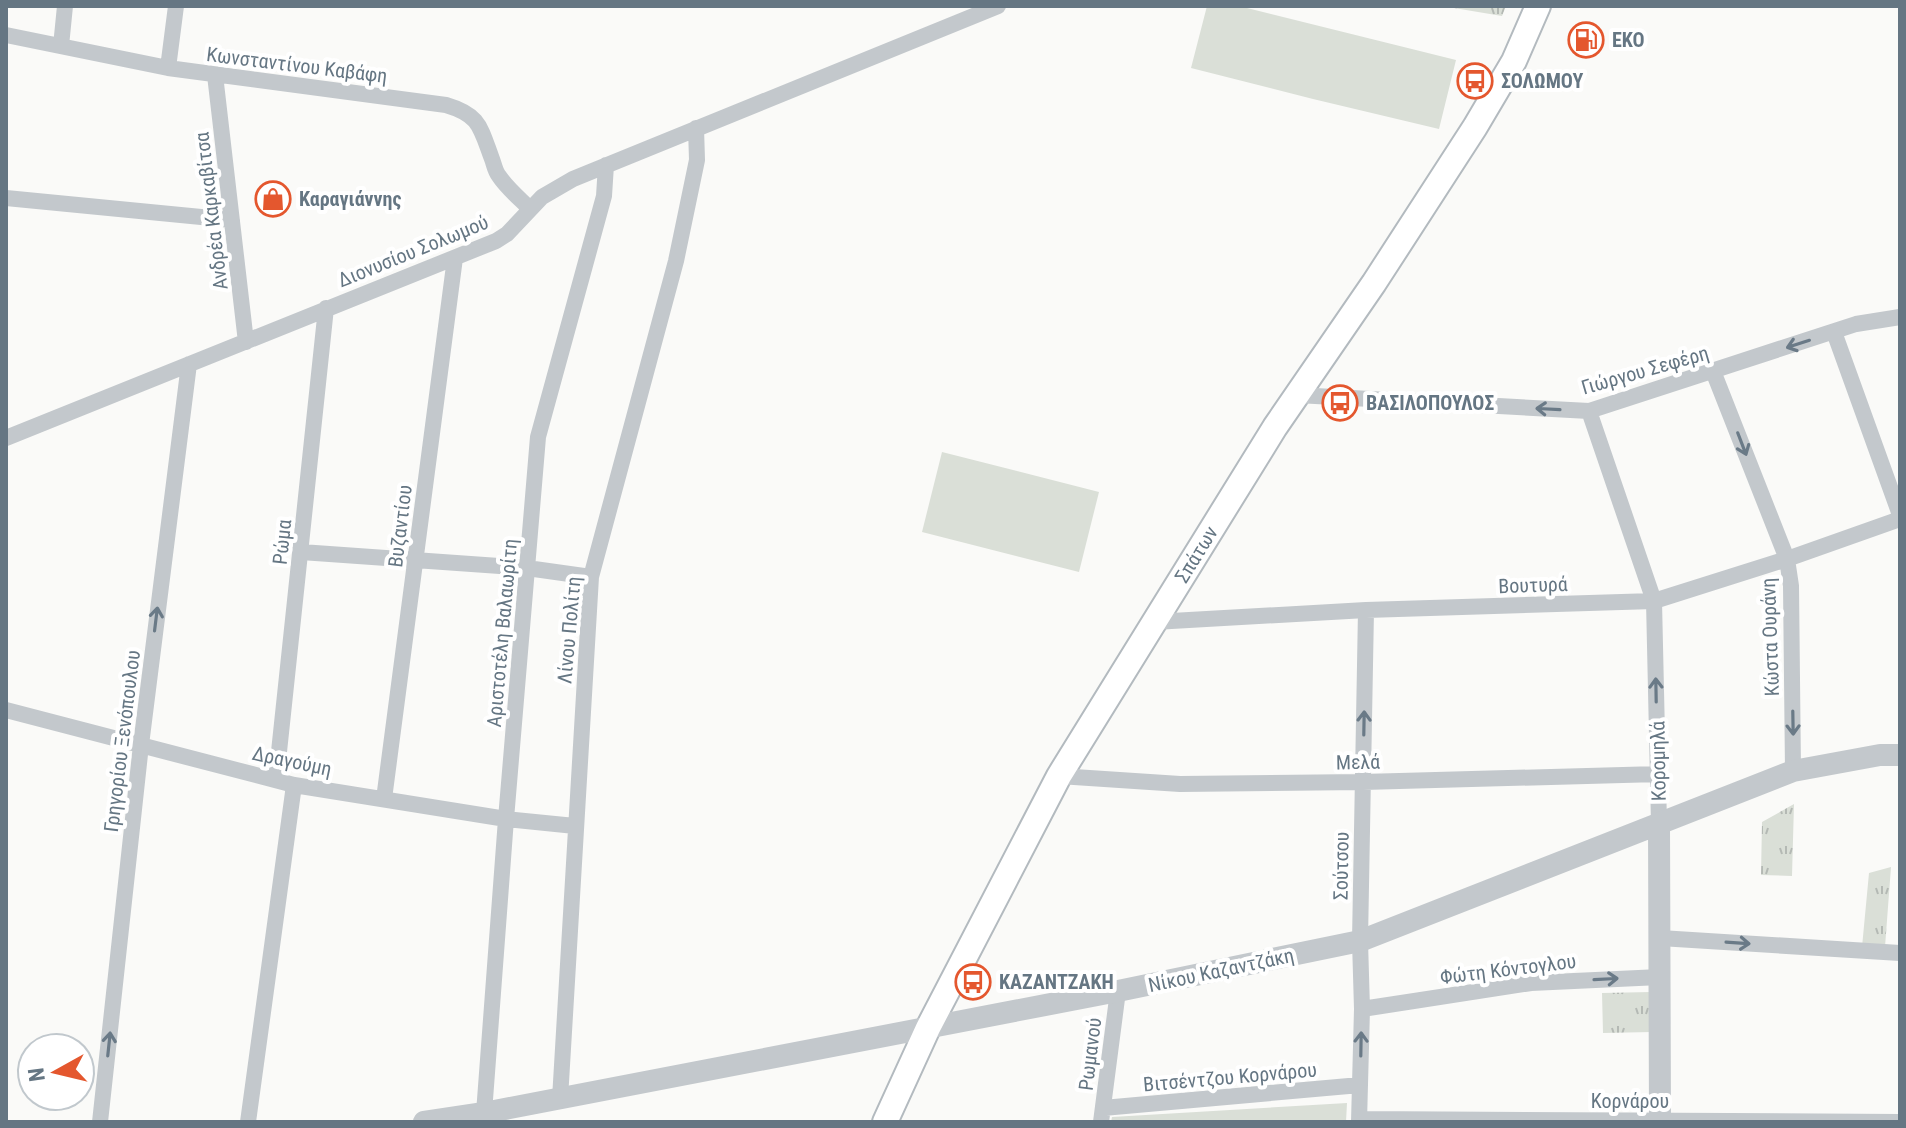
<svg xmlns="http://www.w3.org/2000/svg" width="1906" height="1128" font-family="'Roboto Condensed',sans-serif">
<defs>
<pattern id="grass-tufts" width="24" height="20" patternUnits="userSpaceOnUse" patternTransform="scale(2)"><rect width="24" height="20" fill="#dadfd7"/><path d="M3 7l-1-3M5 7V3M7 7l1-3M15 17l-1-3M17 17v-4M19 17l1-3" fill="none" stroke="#b4b9b4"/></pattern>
</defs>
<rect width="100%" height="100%" fill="#fafaf8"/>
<path fill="url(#grass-tufts)" d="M1442,6H1506L1502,16Z
M1794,804L1792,876L1761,875L1762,822Z
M1891,867L1885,947H1862L1869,873Z
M1651,992L1652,1032L1603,1033L1602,993Z"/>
<path fill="#dadfd7" d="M1207,6H1239L1456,60L1439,129L1313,99L1191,68Z
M942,452L1099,492L1079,572L922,532Z
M1347,1103L1346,1122H1111L1112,1117Z"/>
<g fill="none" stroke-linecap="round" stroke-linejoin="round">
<defs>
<g id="secondary">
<path id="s1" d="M885,1122L928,1028L1059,776L1275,427L1374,283L1475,127L1514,61L1538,6"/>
</g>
</defs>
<use href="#secondary" stroke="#b3babf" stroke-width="28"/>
<path stroke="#c3c8cc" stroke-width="16" d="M6,35L168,68L446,105C480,115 480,127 492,159C494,164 495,171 499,176C507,188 519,198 529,208
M61,46L65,6
M168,68L176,6
M215,75L246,342
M6,198L232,220
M1834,332L1900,515
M1713,371L1787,559L1791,586L1793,771
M1297,395L1589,411L1856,324L1900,317
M1589,411L1654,601L1659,824
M6,438L496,241L507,234L542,197L573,179L998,6
M301,552L527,568L591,577
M1154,622L1366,610L1654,601L1787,559L1900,519
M6,710L294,785L506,819L575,826
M1059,776L1180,784L1363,782L1659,774
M276,780L326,308
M384,799L455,258
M1660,938L1900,953
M1362,1009L1531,983L1660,977
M560,1099L591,577L676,261L697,160L696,128
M1103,1108L1360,1085
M484,1113L506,819L538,437L604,196L606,165
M1359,1119L1900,1122
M100,1122L141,745L189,364
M248,1122L294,785
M1101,1122L1118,991
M1359,1122L1362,1009L1360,941L1366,610"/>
<path stroke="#c3c8cc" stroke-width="22" d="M1659,824L1660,1122
M424,1122L484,1113L1118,991L1360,941L1793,771L1880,755H1900"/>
<use href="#secondary" stroke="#fff" stroke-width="24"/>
</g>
<defs><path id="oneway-shaft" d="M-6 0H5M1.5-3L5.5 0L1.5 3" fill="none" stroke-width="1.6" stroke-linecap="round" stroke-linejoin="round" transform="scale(2)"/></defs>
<g stroke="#6a7a87">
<use href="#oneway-shaft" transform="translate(1798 344) rotate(162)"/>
<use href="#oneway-shaft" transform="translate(1548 409) rotate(-177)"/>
<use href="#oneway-shaft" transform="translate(1742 444) rotate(69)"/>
<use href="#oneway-shaft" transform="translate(156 619) rotate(-83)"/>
<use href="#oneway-shaft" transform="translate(1656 690) rotate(-91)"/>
<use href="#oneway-shaft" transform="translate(1364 723) rotate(-89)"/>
<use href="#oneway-shaft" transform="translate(1793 723) rotate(89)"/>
<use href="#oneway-shaft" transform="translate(1738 943) rotate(4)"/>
<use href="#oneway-shaft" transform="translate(1606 979) rotate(-3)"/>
<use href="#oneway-shaft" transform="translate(109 1044) rotate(-84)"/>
<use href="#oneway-shaft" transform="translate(1361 1044) rotate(-89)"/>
</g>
<defs>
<symbol id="fuel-ring" viewBox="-11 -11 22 22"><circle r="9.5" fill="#fff" stroke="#e4572e" stroke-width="1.5"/><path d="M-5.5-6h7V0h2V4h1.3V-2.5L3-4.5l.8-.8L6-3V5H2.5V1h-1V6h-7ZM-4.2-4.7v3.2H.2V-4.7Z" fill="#e4572e"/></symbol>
<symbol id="bus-ring" viewBox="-11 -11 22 22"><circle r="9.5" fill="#fff" stroke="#e4572e" stroke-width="1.5"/><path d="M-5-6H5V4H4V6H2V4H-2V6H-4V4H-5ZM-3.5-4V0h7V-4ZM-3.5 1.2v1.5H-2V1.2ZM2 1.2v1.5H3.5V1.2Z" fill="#e4572e"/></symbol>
<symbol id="shop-ring" viewBox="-11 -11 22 22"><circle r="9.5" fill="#fff" stroke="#e4572e" stroke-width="1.5"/><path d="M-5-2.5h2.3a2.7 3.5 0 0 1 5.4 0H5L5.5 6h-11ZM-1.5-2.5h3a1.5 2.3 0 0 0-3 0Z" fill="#e4572e"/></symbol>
</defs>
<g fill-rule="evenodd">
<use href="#fuel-ring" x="1566" y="20" width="40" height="40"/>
<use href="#bus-ring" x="1455" y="61" width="40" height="40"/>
<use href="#shop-ring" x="253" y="179" width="40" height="40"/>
<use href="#bus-ring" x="1320" y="383" width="40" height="40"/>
<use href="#bus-ring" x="953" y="962" width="40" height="40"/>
</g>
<g text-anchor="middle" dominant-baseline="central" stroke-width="8" stroke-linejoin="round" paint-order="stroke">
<g font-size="20" font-weight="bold" fill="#657683" stroke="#fff" text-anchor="start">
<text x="1612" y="40">EKO</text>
<text x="1501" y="81">ΣΟΛΩΜΟΥ</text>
<text x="299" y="199">Καραγιάννης</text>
<text x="1366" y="403">ΒΑΣΙΛΟΠΟΥΛΟΣ</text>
<text x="999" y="982">ΚΑΖΑΝΤΖΑΚΗ</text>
</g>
<g font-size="20" fill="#657683" stroke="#fff">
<text transform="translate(297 65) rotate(7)">Κωνσταντίνου Καβάφη</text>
<text transform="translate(211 211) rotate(-97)">Ανδρέα Καρκαβίτσα</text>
<text transform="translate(413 251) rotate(-22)">Διονυσίου Σολωμού</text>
<text transform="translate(1645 370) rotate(-16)">Γιώργου Σεφέρη</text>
<text transform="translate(400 526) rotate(-83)">Βυζαντίου</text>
<text transform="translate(282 542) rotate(-84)">Ρώμα</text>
<text stroke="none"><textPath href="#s1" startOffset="648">Σπάτων</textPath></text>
<text transform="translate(1533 585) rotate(-2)">Βουτυρά</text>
<text transform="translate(569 630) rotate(-85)">Λίνου Πολίτη</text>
<text transform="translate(502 633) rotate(-85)">Αριστοτέλη Βαλαωρίτη</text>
<text transform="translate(1770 637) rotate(-92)">Κώστα Ουράνη</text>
<text transform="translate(122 741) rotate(-83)">Γρηγορίου Ξενόπουλου</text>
<text transform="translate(292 761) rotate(12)">Δραγούμη</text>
<text transform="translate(1658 761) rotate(-91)">Κορομηλά</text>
<text transform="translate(1358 762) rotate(-1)">Μελά</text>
<text transform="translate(1341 866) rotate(-89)">Σούτσου</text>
<text transform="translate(1508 969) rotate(-7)">Φώτη Κόντογλου</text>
<text transform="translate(1221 970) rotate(-12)">Νίκου Καζαντζάκη</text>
<text transform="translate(1090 1054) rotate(-83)">Ρωμανού</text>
<text transform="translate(1230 1077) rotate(-5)">Βιτσέντζου Κορνάρου</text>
<text x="1630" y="1101">Κορνάρου</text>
</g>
</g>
<rect width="1906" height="1128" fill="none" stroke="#657683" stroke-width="16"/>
<g transform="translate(56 1072) rotate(262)"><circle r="38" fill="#ffffff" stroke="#c1c8cd" stroke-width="2"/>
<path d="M0-6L14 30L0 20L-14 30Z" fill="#e4572e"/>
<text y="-12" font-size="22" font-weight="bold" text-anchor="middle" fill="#657683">N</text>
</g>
</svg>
